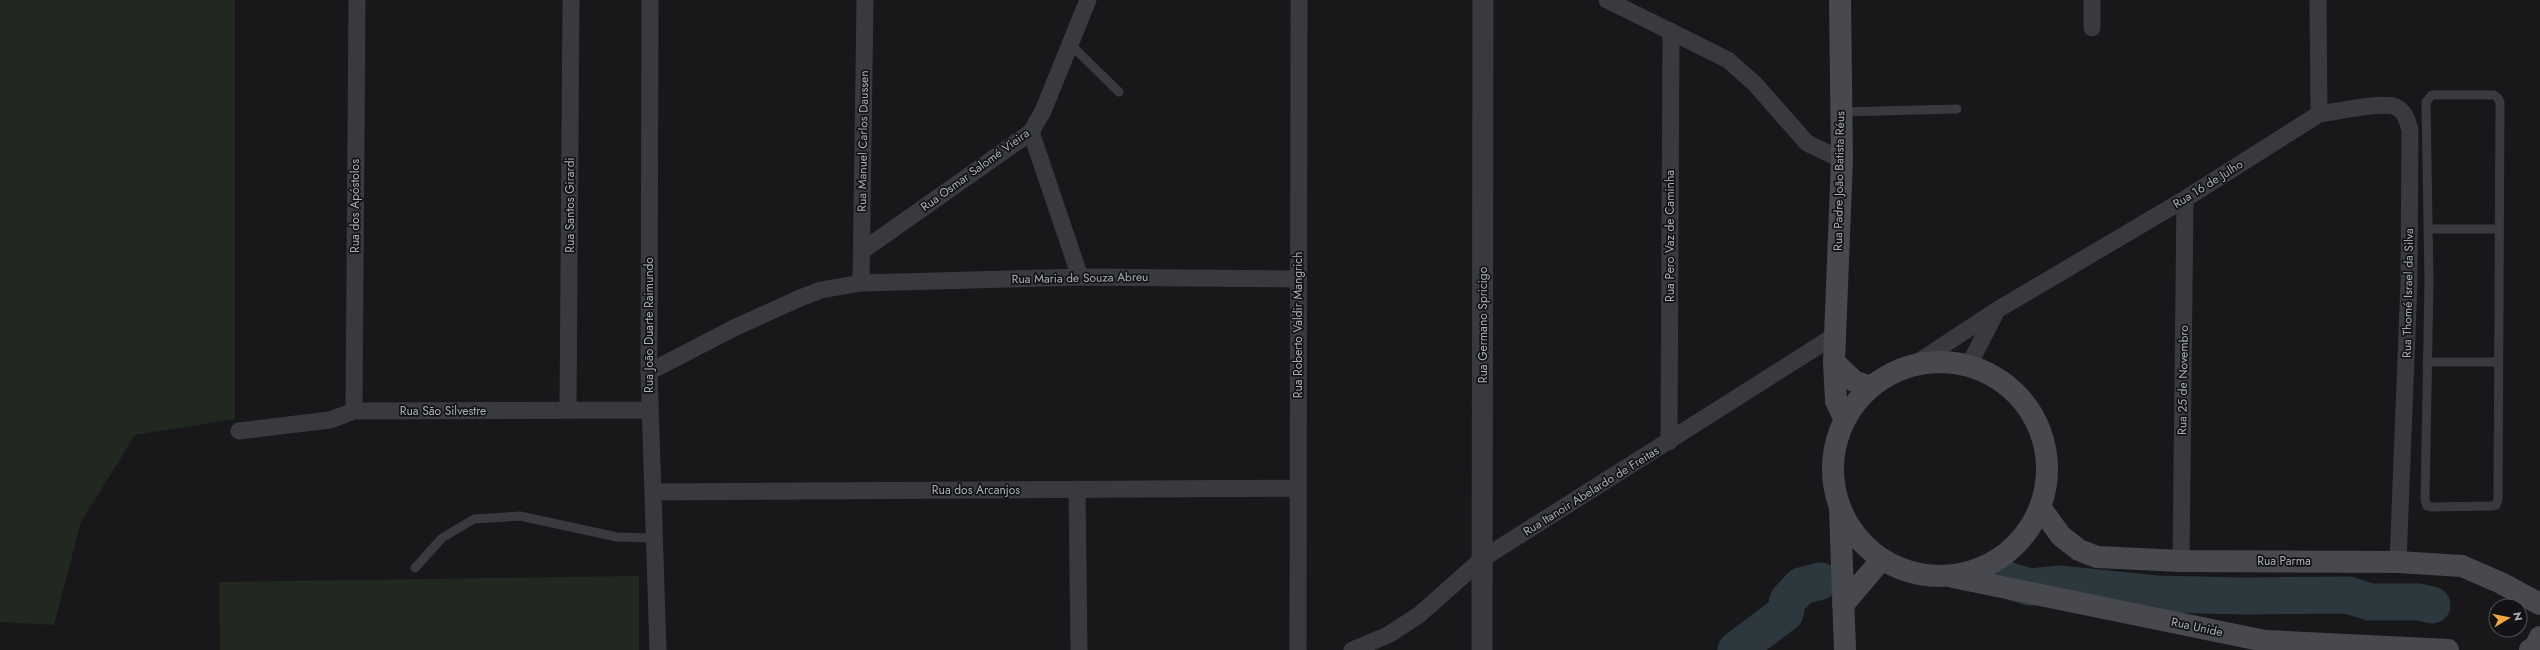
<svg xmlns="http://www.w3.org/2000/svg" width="2540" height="650" font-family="Jost,sans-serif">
<rect width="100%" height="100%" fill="#18181a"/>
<path fill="#202820" d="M0,0H235V419L135,435L81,522L54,625L0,622Z
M639,576V650H220L219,582Z"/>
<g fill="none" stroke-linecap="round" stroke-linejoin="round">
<path stroke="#2d383e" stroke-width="37" d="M2007,580L2030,587L2059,584L2156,594L2246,596L2348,595L2370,602H2419L2432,605
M1736,650L1785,613L1788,600L1801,586L1821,581"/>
<path stroke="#393a3f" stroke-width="9" d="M1070,44L1119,92
M2432,95H2494L2498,98L2500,103L2498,499L2496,505L2491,506L2432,507L2427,506L2425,500L2429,282L2426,102Z
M1841,112L1957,109
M2428,229H2498
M2427,362H2499
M415,568L442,538L474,519L520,516L617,537L654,538"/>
<path stroke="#393a3f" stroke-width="17" d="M650,0L649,372L658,650
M1607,0L1728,60L1755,84L1807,143L1842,160
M2092,0V28
M2319,114C2337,112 2381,101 2396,107C2406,112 2407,121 2410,130L2409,282L2398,562
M1031,132L1080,277
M862,251L1031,132L1043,111L1088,0
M861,283L865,0
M1915,364L1997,310L2185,199L2319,114L2318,0
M1969,365L1996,312
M649,372L734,328L800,298L821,290L861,283L1080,277L1298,279
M568,410L571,0
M354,411L357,0
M239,431L330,420L354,411L650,410
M1669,442L1671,31
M1077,489L1079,650
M653,492L1298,488
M2181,561L2185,199
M1298,650L1299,0
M1352,650L1388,635L1419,615L1482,559L1834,336"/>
<path stroke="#393a3f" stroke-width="21" d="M1482,650L1483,0"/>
<path stroke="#47494f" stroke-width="22" d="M1840,0L1842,160L1834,362L1836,401L1845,420
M1834,362L1854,381L1871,387
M1833 469a107 107 0 1 1 214 0a107 107 0 1 1-214 0Z
M2040,507L2061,536L2079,550L2097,557L2181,561L2398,562L2462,566L2501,583L2540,604
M1840,509L1845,650
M1953,577L2265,641L2448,650
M1843,605L1882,559
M2530,650L2535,647L2540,637"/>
</g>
<g text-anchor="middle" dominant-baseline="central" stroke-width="3.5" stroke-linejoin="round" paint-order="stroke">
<g font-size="12" fill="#aab0ba" stroke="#131315">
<text transform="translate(863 141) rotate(-89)">Rua Manuel Carlos Daussen</text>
<text transform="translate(975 170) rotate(-36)">Rua Osmar Salomé Vieira</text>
<text transform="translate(1839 181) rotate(-89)">Rua Padre João Batista Réus</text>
<text transform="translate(2208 184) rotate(-32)">Rua 16 de Julho</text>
<text transform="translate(570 205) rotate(-90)">Rua Santos Girardi</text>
<text transform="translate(355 206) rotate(-90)">Rua dos Apóstolos</text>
<text transform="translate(1670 236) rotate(-90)">Rua Pero Vaz de Caminha</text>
<text transform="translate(1080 278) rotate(-1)">Rua Maria de Souza Abreu</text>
<text transform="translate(2408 293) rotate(-89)">Rua Thomé Israel da Silva</text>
<text transform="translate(649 325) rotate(-90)">Rua João Duarte Raimundo</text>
<text transform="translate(1298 325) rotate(-90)">Rua Roberto Valdir Mangrich</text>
<text transform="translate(1483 325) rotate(-90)">Rua Germano Spricigo</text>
<text transform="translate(2183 380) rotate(-89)">Rua 25 de Novembro</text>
<text x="443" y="411">Rua São Silvestre</text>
<text x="976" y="490">Rua dos Arcanjos</text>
<text transform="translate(1591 491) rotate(-32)">Rua Itanoir Abelardo de Freitas</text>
<text x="2284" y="561">Rua Parma</text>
<text transform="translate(2197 627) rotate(12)">Rua Unide</text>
</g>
</g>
<g transform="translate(2508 618) rotate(80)"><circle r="19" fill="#131315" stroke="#4f5257"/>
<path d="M0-3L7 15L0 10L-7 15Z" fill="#f5a835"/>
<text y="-6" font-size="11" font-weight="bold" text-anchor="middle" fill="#aab0ba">N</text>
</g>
</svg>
